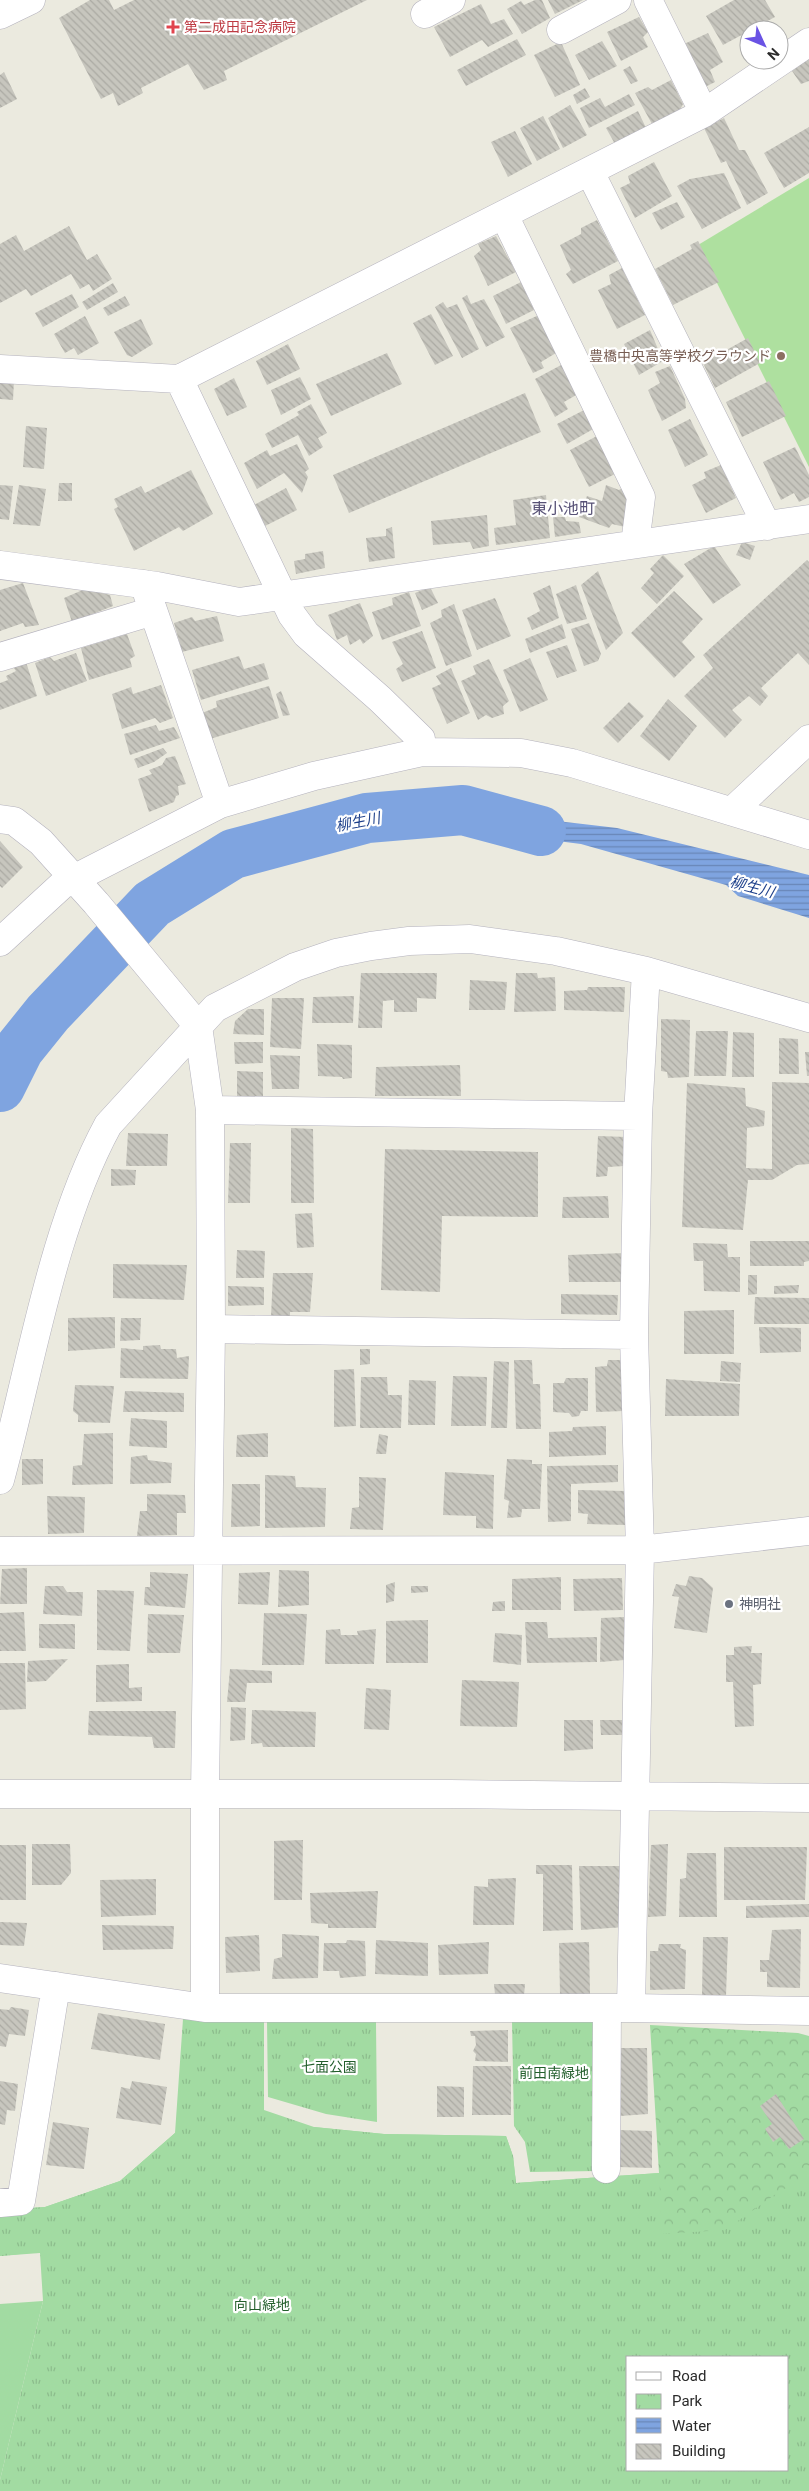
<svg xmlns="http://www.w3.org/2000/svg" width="809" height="2491" font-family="Roboto,'Noto Sans JP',sans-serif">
<defs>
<pattern id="forest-crowns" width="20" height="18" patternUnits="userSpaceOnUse" patternTransform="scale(1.25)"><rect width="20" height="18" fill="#a2dba2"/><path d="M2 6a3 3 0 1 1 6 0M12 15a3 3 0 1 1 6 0" fill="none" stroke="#8cbc8c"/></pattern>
<pattern id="park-tufts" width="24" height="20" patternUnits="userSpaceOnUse" patternTransform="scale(1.25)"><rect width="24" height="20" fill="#a2dba2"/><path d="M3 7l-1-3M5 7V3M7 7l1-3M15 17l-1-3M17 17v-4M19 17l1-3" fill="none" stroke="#8cbc8c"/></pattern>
<pattern id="water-rules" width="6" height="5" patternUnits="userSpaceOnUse" patternTransform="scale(1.25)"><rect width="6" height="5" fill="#7fa4e0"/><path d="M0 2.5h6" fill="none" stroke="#6886b6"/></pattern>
<pattern id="building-back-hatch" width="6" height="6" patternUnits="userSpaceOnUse" patternTransform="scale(1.25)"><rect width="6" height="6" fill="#c7c6be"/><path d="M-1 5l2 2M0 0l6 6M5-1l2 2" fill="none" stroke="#abaaa3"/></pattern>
</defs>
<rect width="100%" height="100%" fill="#ebeadf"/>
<path fill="#a2dba2" d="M43,2301L0,2480V2304Z"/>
<path fill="url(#forest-crowns)" d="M650,2025L798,2033L809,2036V2491L788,2470V2357L473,2246L40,2252L0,2256V2210L45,2207L120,2181L175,2133L314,2127L384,2134L506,2136L513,2156L516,2183L659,2173Z"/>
<path fill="url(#park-tufts)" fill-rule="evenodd" d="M183,2019L264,2022V2110L314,2127L384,2134L506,2136L513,2156L516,2183L659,2173L662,2234L725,2230L783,2189L809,2184V2491H0V2480L43,2301L40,2253L0,2256V2210L45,2207L120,2181L175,2133ZM628,2357H788V2470H628Z
M595,2020L598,2171L530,2172L525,2142L514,2126L512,2021Z
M267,2021L376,2022L377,2122L326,2114L268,2097Z"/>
<path fill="#aee09f" d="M809,178V467L698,245Z"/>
<path fill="url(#water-rules)" d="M490,813L617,828L809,875V918L738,896L726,885L581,844L518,836L455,832L429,816Z"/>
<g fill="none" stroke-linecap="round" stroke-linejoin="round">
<path stroke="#7fa4e0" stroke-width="50" d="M0,1087L19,1049L48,1013L152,904L233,854L367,818L463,810L541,831"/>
</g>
<path fill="url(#building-back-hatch)" d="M90,0H109L114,10L134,0H367L224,71L227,80L204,90L188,64L141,88L143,93L118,106L113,93L101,99L59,18Z
M535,0H542L550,18L522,34L507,9L521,1L524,5Z
M548,0H583L555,14Z
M734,0H765L775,17L723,45L706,16Z
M481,4L491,24L504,19L513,34L488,47L482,40L450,57L434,27Z
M639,17L648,32L643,37L648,47L621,61L607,32Z
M708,33L723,62L710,70L715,82L703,88L682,45Z
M517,39L526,55L466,86L457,70Z
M602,41L617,66L589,80L575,55Z
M561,42L580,85L555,97L534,55Z
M809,58V81L801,84L792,71Z
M630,66L638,81L631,84L623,70Z
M4,72L17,99L0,108V75Z
M671,80L683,104L680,110L652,124L635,93L648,87L652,90Z
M585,88L590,97L577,104L573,95Z
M629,94L635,105L589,128L580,108L600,98L605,107Z
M570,105L587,135L563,148L548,118Z
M638,111L646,128L615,144L606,128Z
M543,116L560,149L537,161L520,128Z
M724,118L739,150H745L768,193L747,205L726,161L721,163L704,128Z
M809,127V173L784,188L764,153Z
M515,131L532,164L508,177L491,142Z
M654,162L672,196L635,218L620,188L630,183L628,176Z
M724,173L741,208L702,229L677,186L690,179Z
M677,202L685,217L661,230L652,213Z
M597,220L618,261L573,284L566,274L571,270L560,245L581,234V228Z
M69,226L87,260L97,254L112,279L93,291L89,284L80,289L71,274L31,296L26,289L0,303V244L16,235L24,251Z
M496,236L516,272L488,286L474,256L481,250L478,244Z
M698,241L719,282L673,305L655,269L692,249L690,245Z
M622,268L645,315L617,329L598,290L611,284L609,275Z
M521,282L534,310L506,324L493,296Z
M113,283L118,292L87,310L82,302Z
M72,294L79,307L43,327L35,313Z
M467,295L471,304L484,299L505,337L486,347L462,298Z
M125,296L130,305L108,316L103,308Z
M443,302L447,308L457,304L479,349L462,358L435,307Z
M431,314L453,356L435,365L413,323Z
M539,315L556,353L541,362L544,368L533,373L510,328Z
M85,316L99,343L78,355L74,348L65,353L54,334Z
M141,319L153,344L132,357L127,355L114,332Z
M650,330L663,361L639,375L624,344Z
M748,338L760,363L715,388L703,363Z
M288,344L300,369L267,385L256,361Z
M387,353L402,384L331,416L316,384Z
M563,364L578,394L564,402L568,409L555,417L535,379Z
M670,366L685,399L686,408L662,421L648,390L660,383L655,372Z
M300,377L311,399L281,415L271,390Z
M234,378L247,407L227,416L214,389Z
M0,379L14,380L13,400L0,399Z
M769,381L786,416L742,437L726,402Z
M525,393L541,432L349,513L333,475Z
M311,404L327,433L318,438L323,447L309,456L298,435L272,448L265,434L299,415L297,412Z
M586,409L595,428L567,444L557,424Z
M690,419L708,455L685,467L668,430Z
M26,426L47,428L44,469L23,467Z
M597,436L617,473L589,487L570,450Z
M297,444L309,469L305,472L308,477L302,493L284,473L257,489L244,463L267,450L270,456Z
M795,447L809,475V497L799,502L794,493L781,500L763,462Z
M721,465L736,498L706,513L692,485L706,478L704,472Z
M191,470L213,514L183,531L179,527L134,551L114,509L118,507L114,499L141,486L145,493Z
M59,483H72V501H58Z
M0,485L13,486L9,520L0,519Z
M19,485L46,489L40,526L13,524Z
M606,485L619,490L625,486L632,499L625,527L612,524L609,528L579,517L587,496L602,501Z
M286,488L297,510L263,527L252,506Z
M546,495L550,538L496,545L494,528L516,525L513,500Z
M487,515L489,546L473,549L470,542L433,545L431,521Z
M553,517H565L566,521L579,522L581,533L555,537Z
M392,527L395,558L369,562L366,538L386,536V529Z
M742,542L755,546L750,560L736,555Z
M714,546L741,585L713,604L684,564Z
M323,551L325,568L296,574L294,561L305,559V554Z
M663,555L684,576L657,604L641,588L654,573L650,569Z
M807,560L809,562V665L798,653L761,688L768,696L760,706L749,696L732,710L742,720L725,738L684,696L713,668L703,655Z
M598,571L623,633L606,650L581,585Z
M23,583L39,625L25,627L23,623L0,631V590Z
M550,585L559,618L532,630L527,618L540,611L533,593Z
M576,585L587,619L567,624L556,594Z
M430,587L438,603L422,610L415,593Z
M85,589L110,595L113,606L72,622L64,598Z
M674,591L703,619L682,642L695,657L674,678L631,633Z
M409,592L421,626L382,640L372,612L393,605L392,598Z
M495,598L511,636L477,650L462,610Z
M360,603L373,636L363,644L360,639L350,645L347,635L337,640L328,615Z
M454,604L472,656L446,666L430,623L442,617L441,610Z
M217,616L224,641L182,652L174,623L192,617L195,621Z
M589,623L601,654L598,661L584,666L571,629Z
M562,624L566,638L530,653L525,639Z
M422,631L436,668L402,682L396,669L403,664L392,642Z
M127,634L135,656L130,659L132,667L89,680L81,648Z
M567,645L577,671L557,678L546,652Z
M76,653L87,681L46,696L35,663L50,657L54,661Z
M239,656L244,669L264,663L269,679L201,700L192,670Z
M530,658L548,700L520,712L503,670Z
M489,659L509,701L503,706L504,714L492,718L486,715L478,720L461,681L476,674L473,666Z
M26,662L37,696L0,710V683L8,680L6,676L16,671L13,667Z
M451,668L470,713L447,724L432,688L441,684L436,676Z
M161,685L173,718L160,723L155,718L122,729L112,694L131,687L133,694Z
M269,686L279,718L210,739L202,713L217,707L216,701Z
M281,691L290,715L283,716L276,694Z
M668,699L697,726L669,761L640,736Z
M629,702L644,716L618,743L603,728Z
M156,725L159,731L174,727L180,738L130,755L124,734Z
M163,748L167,753L154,762L138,768L134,759Z
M175,756L186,784L178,786L179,795L176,796L174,802L149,812L138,779L152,774L149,770L162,765L166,758Z
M0,841L23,867L2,888L0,886Z
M361,973H437L436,999L417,998V1012H394V1000L383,1001L382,1028H358Z
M516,973H537L538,978L555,977L556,1011L514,1012Z
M470,980L507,982L505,1010H469Z
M588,987H625L624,1012L564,1010V991L587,990Z
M354,996L353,1023H312L313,997Z
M272,998H304L301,1049L270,1047Z
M248,1009H264V1035L233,1034L235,1021Z
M661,1019L690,1020L689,1077L668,1078L667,1072L661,1071Z
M696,1031H728L726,1076H694Z
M733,1032L754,1033V1077H732Z
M779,1038L798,1039L799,1074H779Z
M234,1042H263V1063L235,1064Z
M317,1044L352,1045V1078L343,1079L342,1077L318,1076Z
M805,1052H809V1076H807Z
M270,1055L300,1056L299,1089H272Z
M460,1065L461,1096H375L376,1067Z
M237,1071L263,1072V1097L237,1098Z
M772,1082L809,1083V1164L797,1165L772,1180H748L743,1230L682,1227L687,1083L745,1088L746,1106L765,1111L764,1126L747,1128L746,1168L772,1169Z
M291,1128L313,1129L314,1203H291Z
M128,1133L168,1134L167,1166H126Z
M598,1136L627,1137L624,1166L608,1167L607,1176L596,1177Z
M230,1143H251L250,1203H228Z
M385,1149L538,1152V1217L442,1216L440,1292L381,1290Z
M111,1169L136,1170L135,1185L111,1186Z
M608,1196L609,1218H562L563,1197Z
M312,1213L314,1247L297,1248L295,1214Z
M750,1241H809V1261L804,1262V1266H750Z
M693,1243L727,1244L728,1257H740V1292L704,1291L703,1261H694Z
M237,1250L265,1251L264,1278H236Z
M625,1253L626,1282H569L568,1255Z
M113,1264L187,1265L184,1300L113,1298Z
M273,1273H313L310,1312H290V1318L271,1317Z
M748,1275H757V1294L748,1295Z
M799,1285L798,1293L774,1294V1286Z
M228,1286L264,1287V1305L228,1306Z
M561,1294L618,1295L617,1315L561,1314Z
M755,1297L809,1298V1324H754Z
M734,1310V1354H684V1311Z
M115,1317V1348L68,1351V1318Z
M121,1318H141L140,1340L120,1341Z
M759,1327L801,1328V1352L760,1353Z
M160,1345L161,1349H176L177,1358L189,1356L188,1379L120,1378L121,1348L143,1350V1346Z
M360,1349H370V1364L360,1365Z
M514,1360H532L533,1384H540L541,1429H516Z
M608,1360H623L624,1411L596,1412L595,1367L607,1366Z
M494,1361L509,1362L507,1428H491Z
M721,1361L741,1363L740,1382L720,1381Z
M354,1369L356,1426L334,1427V1370Z
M453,1376L487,1377L486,1426H451Z
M361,1377H387L388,1395H402L401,1428H360Z
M566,1378H588V1411H581L579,1416L572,1417L569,1413L553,1412V1383H564Z
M666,1379L740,1384L739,1416H665Z
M409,1380L436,1381L435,1425H408Z
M75,1385L114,1386L110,1423L78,1422V1415L73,1411Z
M125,1391L184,1393V1412H123Z
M131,1418L167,1421V1448L129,1446Z
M606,1426V1455L549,1457V1432L572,1431L573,1427Z
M113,1433V1484L72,1485L73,1466L82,1465L84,1434Z
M268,1433V1457H236L237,1435Z
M379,1434L388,1436L386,1454H376Z
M147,1455L148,1460L172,1463L171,1483L130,1484L131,1457Z
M22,1459H43V1484L22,1485Z
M507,1459L532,1460V1464H542L540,1509H522L521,1517L507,1518L509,1501L504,1499Z
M618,1465V1482L571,1484V1521L548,1522L547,1466Z
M445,1472L494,1475L493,1529L476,1528V1516L443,1515Z
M265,1475L295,1476L296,1487L326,1488L325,1527L265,1528Z
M359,1477L386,1478L383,1530L350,1529L352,1508L359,1507Z
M232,1484H260V1526L231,1527Z
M578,1490L626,1491L625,1525L587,1524L588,1514L578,1513Z
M147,1494L185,1495L186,1513H177V1535L137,1536L140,1511H147Z
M47,1496L85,1497L84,1533L48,1534Z
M27,1568V1604H0L2,1569Z
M279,1570L309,1571V1605L278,1607Z
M150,1572L188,1574L185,1608L144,1605L145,1587H150Z
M270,1572L268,1605L238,1604L239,1573Z
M689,1576L702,1578L713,1588L707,1633L674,1628L679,1597L672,1596L676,1584L686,1586Z
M561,1577V1610H512V1579Z
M622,1578L623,1610L574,1611L573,1579Z
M395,1582L394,1601L386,1603V1585Z
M45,1586H63L67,1592H83L82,1616L43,1614Z
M411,1586H428V1592L411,1593Z
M97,1590L134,1591L130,1651L97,1650Z
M505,1601V1611H492L493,1602Z
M24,1612L26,1651H0V1613Z
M264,1613L307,1614L304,1665H262Z
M148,1614L184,1615L180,1653H147Z
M624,1617L625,1660L600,1662L601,1618Z
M428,1620V1663H386V1621Z
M525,1622H547L548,1638L597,1637V1662L527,1663Z
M39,1624H75V1649L39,1648Z
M340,1629L341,1635H358L357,1631L376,1629L374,1664H325L326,1630Z
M495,1633L522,1635L521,1665L493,1662Z
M752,1646L751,1653H762L761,1684L753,1685L754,1726L735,1727L733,1682H726V1655H734V1647Z
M68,1659L46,1681L27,1682L28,1661Z
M0,1663H25L26,1709L0,1710Z
M129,1664V1688L142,1687V1701L96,1702V1665Z
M230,1669L272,1671V1683H247L245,1702H227Z
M462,1680L519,1682L517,1727L460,1726Z
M366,1688L391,1690L389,1730L364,1729Z
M231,1707L246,1708L245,1740L230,1741Z
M252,1710L316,1712L315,1747H263L262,1743L251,1744Z
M89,1711H176L175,1748H154L152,1737L88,1735Z
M564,1720H593V1749L564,1751Z
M600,1720H625L624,1735H601Z
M303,1840L302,1900H274V1841Z
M32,1844H70L71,1873L61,1885H32Z
M668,1844L666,1916L648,1917L651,1845Z
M0,1845H26V1900H0Z
M724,1847H807L805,1900H724Z
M687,1853H716L717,1917H679L680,1879L686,1878Z
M536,1865H572L573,1930L543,1931V1874H536Z
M579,1866H622L625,1927L581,1930Z
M516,1878L514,1925H473L474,1886L488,1887V1879Z
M156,1879V1915L101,1917L100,1880Z
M378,1891L376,1928H328V1924L311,1923L310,1893Z
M809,1904V1917L746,1918V1906Z
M0,1922L27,1923L24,1946L0,1945Z
M102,1925L174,1926L173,1949L103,1950Z
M801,1929L800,1988L767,1987V1972H760V1960H769L772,1930Z
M282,1934L319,1936L318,1978L272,1979L274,1959L282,1957Z
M259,1935L260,1971L226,1973L225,1937Z
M703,1937H728L726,1996H702Z
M347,1940L365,1941L366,1976L340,1978L339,1971H323L324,1943H346Z
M376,1940L428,1943V1976L375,1974Z
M489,1942L488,1974L439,1975L438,1945Z
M589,1942L590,1994L560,1995L559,1943Z
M659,1944H681L680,1948L686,1950L685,1989L650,1990V1951H658Z
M494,1984H525L524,1996L495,1995Z
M11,2007L29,2010L25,2036L9,2034L6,2047L0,2046V2009L9,2010Z
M98,2013L165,2024L160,2060L91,2049Z
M508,2030V2062L475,2061L476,2054L473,2051L476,2045L475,2036H471L470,2031Z
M620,2048H647L648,2114L620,2116Z
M473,2066H511V2115H472Z
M0,2081L18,2084L15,2111L7,2110L5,2125L0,2124Z
M132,2081L167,2087L161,2125L116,2118L121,2087L130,2089Z
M437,2086L464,2087V2117H437Z
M776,2094L804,2139L789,2149L780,2137L773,2142L765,2129L772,2124L760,2106Z
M53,2122L89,2128L84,2169L46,2165Z
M618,2130L652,2131V2168L618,2167Z"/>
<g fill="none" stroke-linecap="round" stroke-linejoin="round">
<defs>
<path id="minor" d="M648,0L704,113
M425,14L451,0
M0,15L31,0
M561,30L617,0
M590,172L767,526
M504,215L641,497L635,544
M0,369L179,379L704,113L809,42
M179,379L292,615L306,634L380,699L421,739L422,752
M0,565L157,586L239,602L809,519
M144,584L220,804
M0,657L153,611
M732,811L809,739
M0,819L14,821L41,842L96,903L198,1026L210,1110L211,1329L205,1795V2008
M0,942L62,885L220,804L314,776L422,752L521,753L572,763L809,835
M210,1110L638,1116
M211,1329L634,1335
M0,1480C31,1366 52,1228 108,1125L215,1008L295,967L336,953L371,946L409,941L470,939L556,951L646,971L809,1018
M0,1551L640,1550L809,1531
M0,1794H450L809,1798
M0,1978L205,2008H631L809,2011
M631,2008L640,1550L634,1335L638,1116L646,971
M606,2169L607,2008
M0,2203L21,2201L56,1986"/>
</defs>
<use href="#minor" stroke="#b4b2bd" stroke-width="29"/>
<use href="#minor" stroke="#fff" stroke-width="28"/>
</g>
<path fill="#e0444e" stroke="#fff" stroke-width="2" d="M170.5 19.5h5v5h5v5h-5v5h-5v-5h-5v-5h5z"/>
<circle fill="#8d6e63" stroke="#fff" stroke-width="2" cx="781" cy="356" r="5"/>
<circle fill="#6b7280" stroke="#fff" stroke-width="2" cx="729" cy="1604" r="5"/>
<g text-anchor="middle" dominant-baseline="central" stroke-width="4.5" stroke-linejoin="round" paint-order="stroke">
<g font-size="14" fill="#be3a42" stroke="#fff" text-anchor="start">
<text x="184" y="27">第二成田記念病院</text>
</g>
<g font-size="14" fill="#785e54" stroke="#fff" text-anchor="end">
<text x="771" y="356">豊橋中央高等学校グラウンド</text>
</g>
<g font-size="14" fill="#5b616d" stroke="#fff" text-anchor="start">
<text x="739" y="1604">神明社</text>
</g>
<g font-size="14" fill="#235f2c" stroke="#fff">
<text x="329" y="2067">七面公園</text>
<text x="554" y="2073">前田南緑地</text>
<text x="262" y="2305">向山緑地</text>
</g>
<g font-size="15" font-style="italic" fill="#1e408b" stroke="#fff">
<text transform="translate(358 822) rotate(-11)">柳生川</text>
<text transform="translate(752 887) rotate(15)">柳生川</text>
</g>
<g font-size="16" fill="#575176" stroke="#fff">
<text x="563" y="508">東小池町</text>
</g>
</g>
<rect x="626" y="2356" width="162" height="115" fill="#ffffff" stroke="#aaaaaa"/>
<rect x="636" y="2372" width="25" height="8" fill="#ffffff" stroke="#aaaaaa"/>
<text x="672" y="2381" font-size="15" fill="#2b2b2b">Road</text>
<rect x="636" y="2394" width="25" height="15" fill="url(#park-tufts)" stroke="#aaaaaa"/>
<text x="672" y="2406" font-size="15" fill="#2b2b2b">Park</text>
<rect x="636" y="2418" width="25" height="15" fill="url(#water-rules)" stroke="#aaaaaa"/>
<text x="672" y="2431" font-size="15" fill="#2b2b2b">Water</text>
<rect x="636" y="2444" width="25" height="15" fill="url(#building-back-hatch)" stroke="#aaaaaa"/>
<text x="672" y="2456" font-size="15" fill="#2b2b2b">Building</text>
<g transform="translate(764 45) rotate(134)"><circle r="24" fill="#ffffff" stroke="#aaaaaa"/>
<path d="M0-4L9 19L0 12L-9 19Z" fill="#6a53e4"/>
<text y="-8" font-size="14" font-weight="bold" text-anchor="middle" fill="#2b2b2b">N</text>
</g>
</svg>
